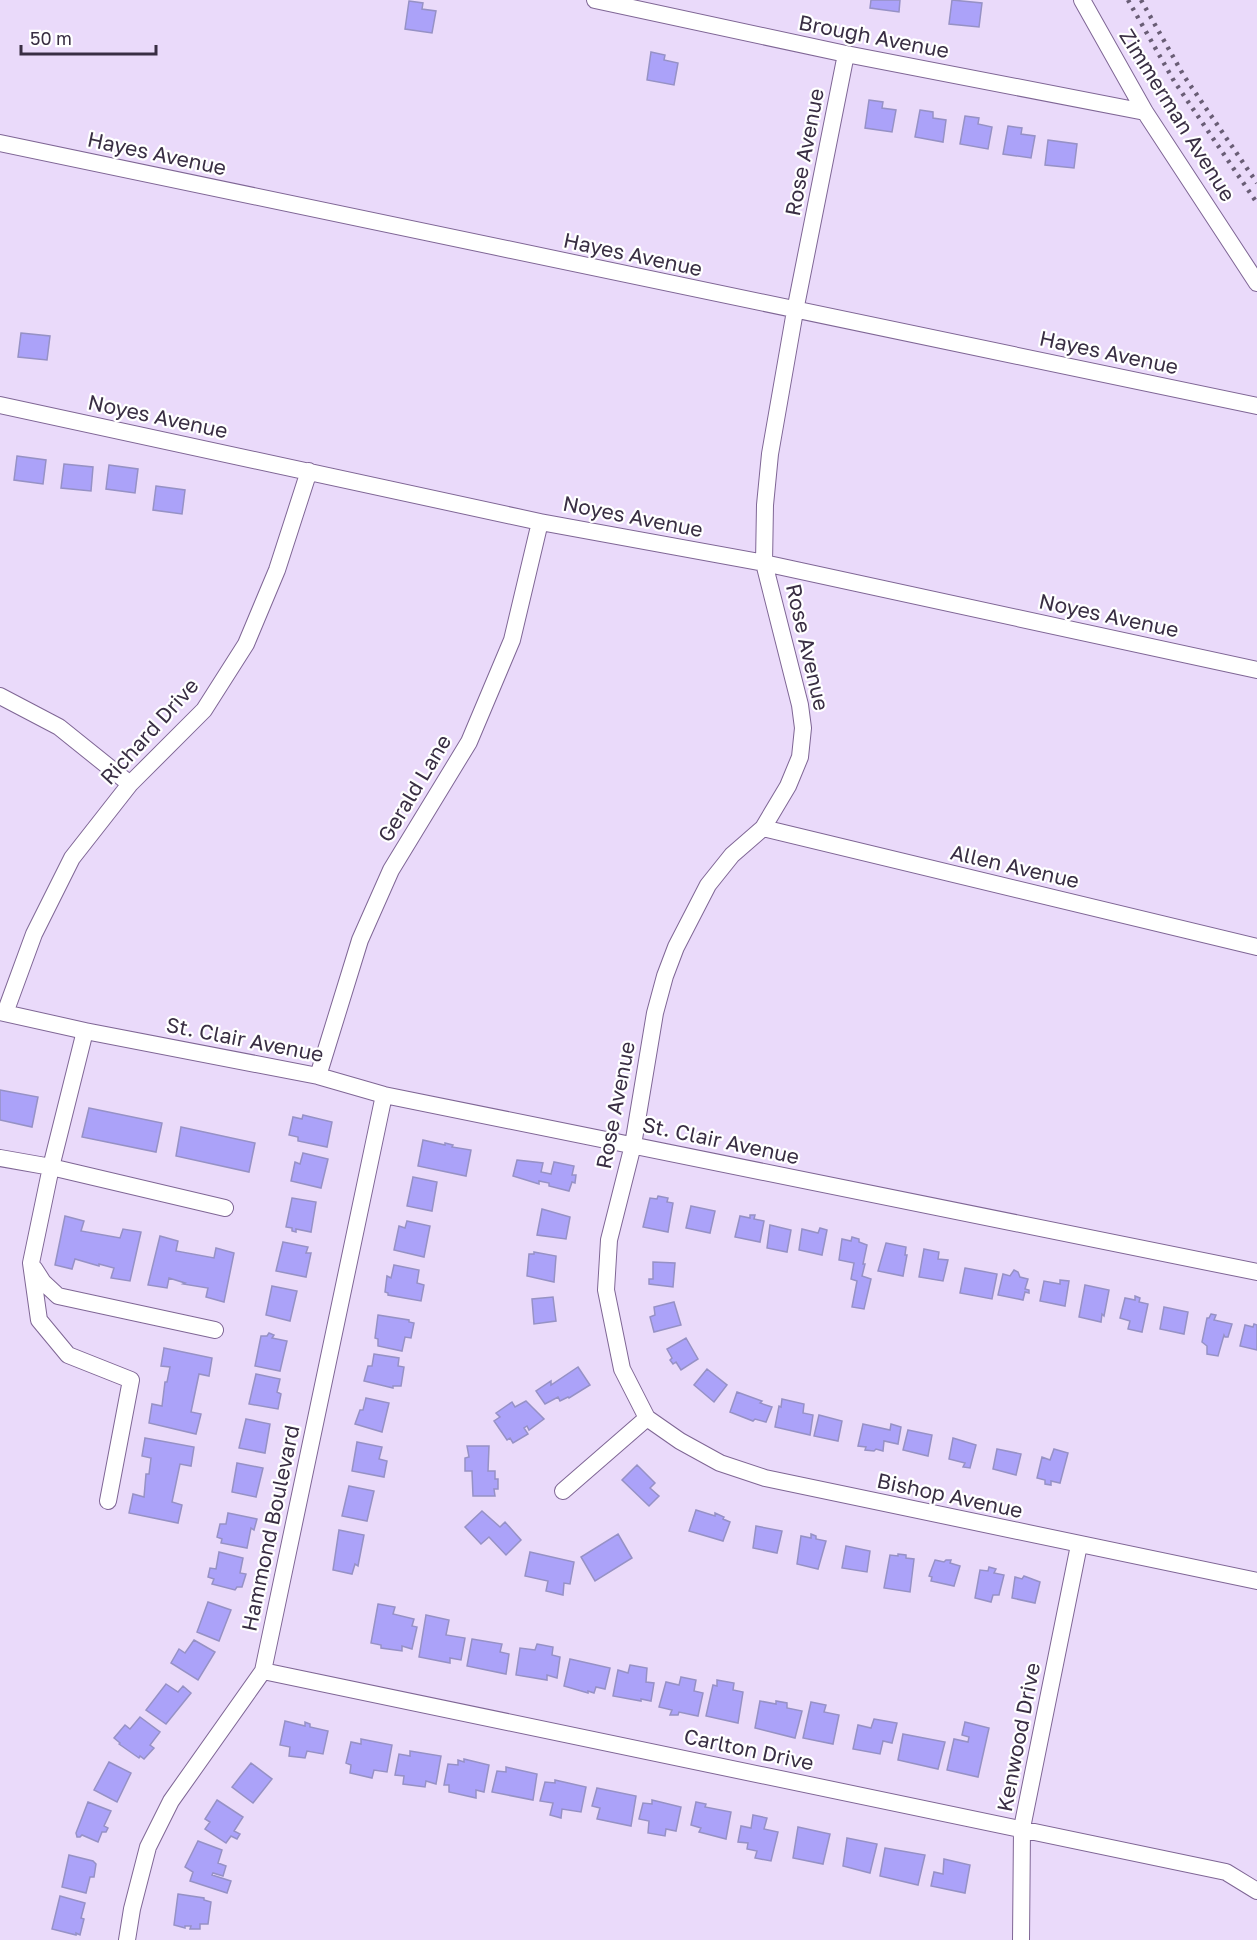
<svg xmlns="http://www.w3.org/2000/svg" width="1257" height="1940" font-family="'Golos Text',sans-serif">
<rect width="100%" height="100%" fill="#eadafa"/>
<path fill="#aba2f9" stroke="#9691c5" stroke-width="1.5" d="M871,0H900L899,12L870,8Z
M952,0L982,3L979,27L949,24Z
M409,1L423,3L422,9L436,11L432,33L405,29Z
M651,52L665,55L664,60L678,63L674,85L647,80Z
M869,100L883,102L882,108L896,110L892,132L865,128Z
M920,110L933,112V118L946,120L943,142L915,137Z
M965,116L979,118L978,124L992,127L988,149L960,144Z
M1008,126L1022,128L1021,134L1035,136L1031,158L1003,154Z
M1048,140L1077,144L1074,168L1045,165Z
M21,333L50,336L47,360L18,357Z
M17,456L46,460L43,484L14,480Z
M64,464L93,467L91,491L61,488Z
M109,465L138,469L135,493L106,489Z
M156,486L185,490L182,514L153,510Z
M0,1090L38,1097L32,1127L0,1120Z
M89,1108L162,1123L156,1152L82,1137Z
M303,1115L332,1122L327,1147L298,1141V1137L289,1135L293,1117L302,1119Z
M181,1127L255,1143L249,1172L176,1156Z
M423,1140L445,1145V1143L453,1145L452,1147L471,1150L466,1176L418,1166Z
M303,1153L328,1159L321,1188L291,1181L295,1162L300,1164Z
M517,1160L543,1163L541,1172L551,1174L554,1162L574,1166L572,1175H576L575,1183L572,1182L569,1191L549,1186V1183L539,1181V1184L513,1176Z
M413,1177L437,1182L432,1211L407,1206Z
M658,1196L668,1198L667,1202L673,1203L668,1232L643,1227L650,1198L657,1199Z
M292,1198L316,1202L311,1232L296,1229V1232L292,1231V1228L286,1227Z
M691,1206L715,1211L710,1233L686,1228Z
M542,1209L570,1217L566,1239L537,1235Z
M750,1215H755L754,1219L764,1221L760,1242L735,1237L740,1216L750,1218Z
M65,1216L84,1221L81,1231L120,1238L123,1229L141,1232L130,1281L111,1278L114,1268L99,1264V1266L75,1259L72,1269L55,1265Z
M407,1221L430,1226L424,1257L394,1250L399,1226L405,1228Z
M770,1225L791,1230L787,1252L767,1248Z
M820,1228L827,1230L822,1255L799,1250L802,1229L818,1233Z
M160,1236L178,1241L176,1251L214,1258L216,1248L234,1253L224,1302L206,1297L208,1288L183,1284L185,1283L169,1278L167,1288L148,1285Z
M852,1237L859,1239V1242L867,1245L863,1264H865L862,1276L871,1279L864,1309L852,1307L857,1281L851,1279L854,1263L839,1260L842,1239L851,1241Z
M283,1242L308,1247L306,1253H311L306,1277L276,1271Z
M886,1243L906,1247L905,1255H907L903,1276L878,1271Z
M924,1249L939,1252L938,1259L948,1260L943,1281L919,1277Z
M534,1252L556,1256L554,1282L527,1276L529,1254H534Z
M653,1262L675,1263L673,1287L649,1284V1279H653Z
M394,1265L419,1270L417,1283L424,1285L421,1301L388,1295V1293L385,1292L387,1276L391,1278Z
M965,1268L997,1274L992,1299L960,1293Z
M1014,1270L1018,1272L1020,1277L1028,1279L1025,1289L1029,1290V1293L1025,1292L1023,1300L998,1295L1003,1274L1010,1276Z
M1060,1280L1069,1281L1065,1306L1040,1301L1044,1281L1060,1284Z
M1085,1285L1109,1290L1104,1316L1102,1314L1101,1322L1079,1317Z
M272,1286L297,1291L290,1321L266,1315Z
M1135,1296L1140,1298L1139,1302L1148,1304L1142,1332L1128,1329L1130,1321L1120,1318L1125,1298L1135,1300Z
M553,1297L556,1321L534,1324L532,1299Z
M674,1302L681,1325L654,1332L650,1317L655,1315L654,1307Z
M1164,1307L1188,1312L1184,1334L1160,1329Z
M1211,1314L1216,1315L1214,1320L1232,1324L1228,1337H1225L1224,1335L1218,1356L1207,1354V1346L1202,1342L1207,1318H1209Z
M378,1315L409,1320V1322L414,1323L411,1338L405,1337L402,1351L378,1346V1339L375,1338Z
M1254,1324L1257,1325V1350L1240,1346L1245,1325L1253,1327Z
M269,1333L274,1335L272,1338L287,1341L280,1371L255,1366L261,1336H267Z
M686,1338L698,1359L681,1370L676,1362L673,1364L670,1360L672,1358L667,1349Z
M164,1348L212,1358L209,1376L199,1374L191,1412L201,1414L196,1434L149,1423L152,1404L162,1406L165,1382H167L170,1367L161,1366Z
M374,1354L399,1358L398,1366L404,1367L401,1386H393V1388L364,1381L368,1366H372Z
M578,1367L590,1385L569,1398L568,1397L560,1401L558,1397L545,1404L536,1391L551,1381V1385Z
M707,1369L727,1385L714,1402L694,1385Z
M256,1374L280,1379L277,1392L281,1394L278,1409L249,1404Z
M737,1392L762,1401L760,1403L772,1407L766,1422L755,1419L753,1421L730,1412Z
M366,1398L389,1403L382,1432L355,1424L360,1410H363Z
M782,1399L804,1404L803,1413L813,1415L810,1435L775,1427L779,1406L781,1407Z
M526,1401L544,1419L529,1430L527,1426L524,1428L528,1434L513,1443L510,1438L507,1440L494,1421L500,1417L496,1413L512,1402L515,1407Z
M819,1415L842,1421L838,1441L814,1436Z
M246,1419L270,1424L265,1453L239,1448Z
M863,1424L890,1430L891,1424L901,1427L898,1444L884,1441L883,1451L876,1449L874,1451L865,1450L866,1447L858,1446Z
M908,1430L932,1435L928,1456L903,1450Z
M145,1438L194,1447L191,1466L180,1464L172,1502L182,1505L178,1523L129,1513L133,1494L144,1497L146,1474H149L151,1458L142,1456Z
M953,1438L976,1445L970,1468L963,1467L965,1463L949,1459Z
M357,1442L382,1447L379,1459L387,1461L384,1477L352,1471Z
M467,1446H489L488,1471H495V1479H498V1489H494L495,1496H473L472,1471H465V1458L469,1457Z
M997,1449L1021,1454L1016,1475L993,1469Z
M1054,1449L1068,1453L1060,1483L1051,1481V1485L1045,1484V1480L1037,1478L1042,1457L1050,1460Z
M237,1463L263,1468L256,1497L232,1492Z
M637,1465L655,1483L650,1488L659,1496L649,1506L622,1480Z
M349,1486L374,1491L367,1521L342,1516Z
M696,1510L715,1516V1513L724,1517L723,1519L730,1522L723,1541L689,1531Z
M482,1511L500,1527L505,1522L521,1540L506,1555L489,1537L481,1544L465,1527Z
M228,1513L257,1519L254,1530L251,1528L247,1548L221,1543L222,1539L217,1537L220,1524H226Z
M756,1526L782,1531L777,1553L753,1548Z
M339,1530L364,1535L358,1566L355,1564L352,1574L333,1570Z
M618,1534L632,1558L595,1581L581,1557Z
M811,1534L816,1536V1539L826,1541L818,1569L797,1564L801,1536L811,1538Z
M846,1546L870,1551L867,1572L842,1568Z
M219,1552L243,1558L240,1573L246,1574L242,1587H237L235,1590L212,1584L214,1579L208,1577L210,1568L216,1569Z
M530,1552L574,1562L570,1584L564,1583L563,1595L546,1591L548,1581L525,1576Z
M898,1554L906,1555V1558L914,1559L910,1592L884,1588L890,1555L898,1556Z
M935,1560L944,1562L946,1560H951L950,1563L960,1566L954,1586L931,1581L932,1577L929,1576Z
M989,1567L996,1569L994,1573L1004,1575L999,1595H993L991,1602L975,1598L980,1570L988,1571Z
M1024,1576L1040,1582L1035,1603L1012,1598L1015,1577L1022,1579Z
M208,1602L231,1610L219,1641L197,1632Z
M378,1604L395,1607L393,1614L414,1619L412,1626L417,1627L412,1649L402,1646V1651L381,1648V1645L371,1643Z
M426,1615L449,1620L446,1635L465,1638L461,1660L450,1658V1663L419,1657Z
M472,1639L502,1644L500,1652L509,1654L506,1674L467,1666Z
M194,1640L215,1652L198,1680L171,1663L179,1649L185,1653Z
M537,1644L553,1647L552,1655L560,1657L557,1678L547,1675V1680L516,1675L520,1648L535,1650Z
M570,1659L610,1668L605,1689L596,1687L594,1693L588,1691V1693L564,1686Z
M630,1665L647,1668L646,1682L654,1683L651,1701L641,1699V1701L613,1696L618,1670L628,1673Z
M681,1677L696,1680L694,1691L703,1693L698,1716L679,1712L678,1715H670L672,1710L659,1707L666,1682L679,1685Z
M717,1680L734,1683L733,1690L743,1692L738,1723L706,1716L713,1685L717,1686Z
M166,1684L178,1692L183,1686L191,1693L166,1724L146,1710Z
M760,1701L776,1704V1701L787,1703V1708L802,1711L795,1738L755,1728Z
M811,1702L826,1705L824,1712L839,1715L833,1744L803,1738Z
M140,1717L160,1732L150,1745L154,1748L144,1759L140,1756L139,1758L119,1744L120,1743L114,1738L125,1725L130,1729Z
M874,1719L897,1723L892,1743L883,1741L880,1754L853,1749L858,1725L871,1728Z
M285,1721L305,1726V1722L310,1724V1727L328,1731L323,1754L307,1751L305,1758L289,1756L290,1747L280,1745Z
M965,1722L989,1728L978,1777L947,1770L954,1739L968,1742L969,1737L962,1735Z
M903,1734L945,1742L938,1769L898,1760Z
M361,1739L392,1745L387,1772L374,1770L372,1778L350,1773L351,1765L346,1763L351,1742L361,1744Z
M410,1751L441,1756L436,1784L426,1781L425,1787L403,1784L404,1776L395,1775L399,1754L410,1756Z
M464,1759L489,1765L484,1792L476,1790V1798L449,1792V1785H444L448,1764L458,1765V1760L464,1762Z
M109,1762L131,1773L117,1802L94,1790Z
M251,1763L272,1779L253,1803L232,1787Z
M506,1767L537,1774L533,1800L492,1792L497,1771L506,1772Z
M555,1780L586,1787L581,1812L562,1809L561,1818L550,1815L553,1803L540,1801L545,1782L555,1783Z
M597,1788L636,1796L631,1826L597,1819L600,1808L592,1806Z
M217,1800L243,1817L234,1831L240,1834L237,1839L231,1836L226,1843L205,1829L210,1822L205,1819Z
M652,1800L681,1807L676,1831L666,1829L665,1836L648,1833L649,1821L639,1819L643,1803L652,1804Z
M88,1802L111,1811L104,1826L108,1828L106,1832H102L98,1842L82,1835L80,1837H77L76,1833Z
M696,1802L706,1804L705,1807L731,1812L726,1839L699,1832L701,1828L691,1825Z
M753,1815L767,1818L764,1829L778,1832L771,1861L755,1858L757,1851L747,1849L748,1843L738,1842L741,1826L751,1828Z
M798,1827L830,1834L823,1864L793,1858Z
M847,1838L877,1844L870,1873L843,1866Z
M198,1841L222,1850L218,1863L226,1866L223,1876L213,1873L212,1875L231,1881L227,1893L190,1881L193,1872L185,1867Z
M885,1848L925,1855L918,1885L880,1876Z
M69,1855L93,1861L96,1864L94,1877H90L86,1893L62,1887Z
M944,1859L970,1865L965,1893L931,1886L934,1872L943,1874Z
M178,1894L204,1898V1900L211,1902L208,1924H200V1929H190L191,1926H185V1928L174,1925Z
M60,1896L85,1903L81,1918L84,1919L80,1935L76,1933V1935L52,1929Z"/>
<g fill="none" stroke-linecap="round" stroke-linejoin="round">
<defs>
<path id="street" d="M595,0L846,54L1145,112
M1082,0L1145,112L1257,283
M846,54L795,311L770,454L765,505L764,563L800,705L803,728L800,757L788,786L763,828L732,855L708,885L676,947L665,976L655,1013L633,1145L609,1240L606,1290L622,1369L647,1418L680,1441L720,1463L765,1478L1257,1581
M0,143L1257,406
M0,405L540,522L764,563L1257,670
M0,696L59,727L130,784
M763,828L1257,947
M0,1012L85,1031L318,1076L384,1095L1257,1272
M5,1013L34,934L72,858L130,784L204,710L246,644L277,570L309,471
M85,1031L51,1167L31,1263L39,1320L68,1355L131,1380L108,1501
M318,1076L360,940L391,870L469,742L512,640L540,522
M0,1158L51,1167L225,1208
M34,1268L43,1282L58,1296L215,1330
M563,1491L647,1418
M263,1671L1226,1872L1257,1891
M127,1940L132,1909L148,1847L171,1801L263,1671L384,1095
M1021,1940L1022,1828L1079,1545"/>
</defs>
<use href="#street" stroke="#7f6695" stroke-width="18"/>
<use href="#street" stroke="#fff" stroke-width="16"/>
<path stroke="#695d75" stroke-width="4.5" stroke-dasharray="3 6" stroke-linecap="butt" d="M1128,0L1174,81L1257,203
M1141,0L1184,76L1257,183"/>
</g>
<g text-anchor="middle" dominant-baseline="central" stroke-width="4.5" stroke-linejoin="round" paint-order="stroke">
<g font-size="21" fill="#392e43" stroke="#fff">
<text transform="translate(874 36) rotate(11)">Brough Avenue</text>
<text transform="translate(1178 115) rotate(58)">Zimmerman Avenue</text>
<text transform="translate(804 152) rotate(-79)">Rose Avenue</text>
<text transform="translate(157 153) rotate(12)">Hayes Avenue</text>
<text transform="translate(633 254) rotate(12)">Hayes Avenue</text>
<text transform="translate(1109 352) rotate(12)">Hayes Avenue</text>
<text transform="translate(158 416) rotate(12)">Noyes Avenue</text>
<text transform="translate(633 516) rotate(11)">Noyes Avenue</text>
<text transform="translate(1109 615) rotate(12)">Noyes Avenue</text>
<text transform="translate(808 647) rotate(77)">Rose Avenue</text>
<text transform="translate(149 731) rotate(-48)">Richard Drive</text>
<text transform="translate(414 788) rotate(-59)">Gerald Lane</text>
<text transform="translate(1015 866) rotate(13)">Allen Avenue</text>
<text transform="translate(245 1039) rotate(11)">St. Clair Avenue</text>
<text transform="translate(615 1105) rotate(-79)">Rose Avenue</text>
<text transform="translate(721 1140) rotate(12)">St. Clair Avenue</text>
<text transform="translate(950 1495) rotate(12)">Bishop Avenue</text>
<text transform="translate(270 1528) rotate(-78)">Hammond Boulevard</text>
<text transform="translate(1018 1737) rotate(-79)">Kenwood Drive</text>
<text transform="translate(749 1749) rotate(12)">Carlton Drive</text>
</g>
</g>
<path d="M21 45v9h135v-9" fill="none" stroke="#392e43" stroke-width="3"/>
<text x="30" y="45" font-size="18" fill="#392e43" stroke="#ffffff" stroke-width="4.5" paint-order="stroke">50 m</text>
</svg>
